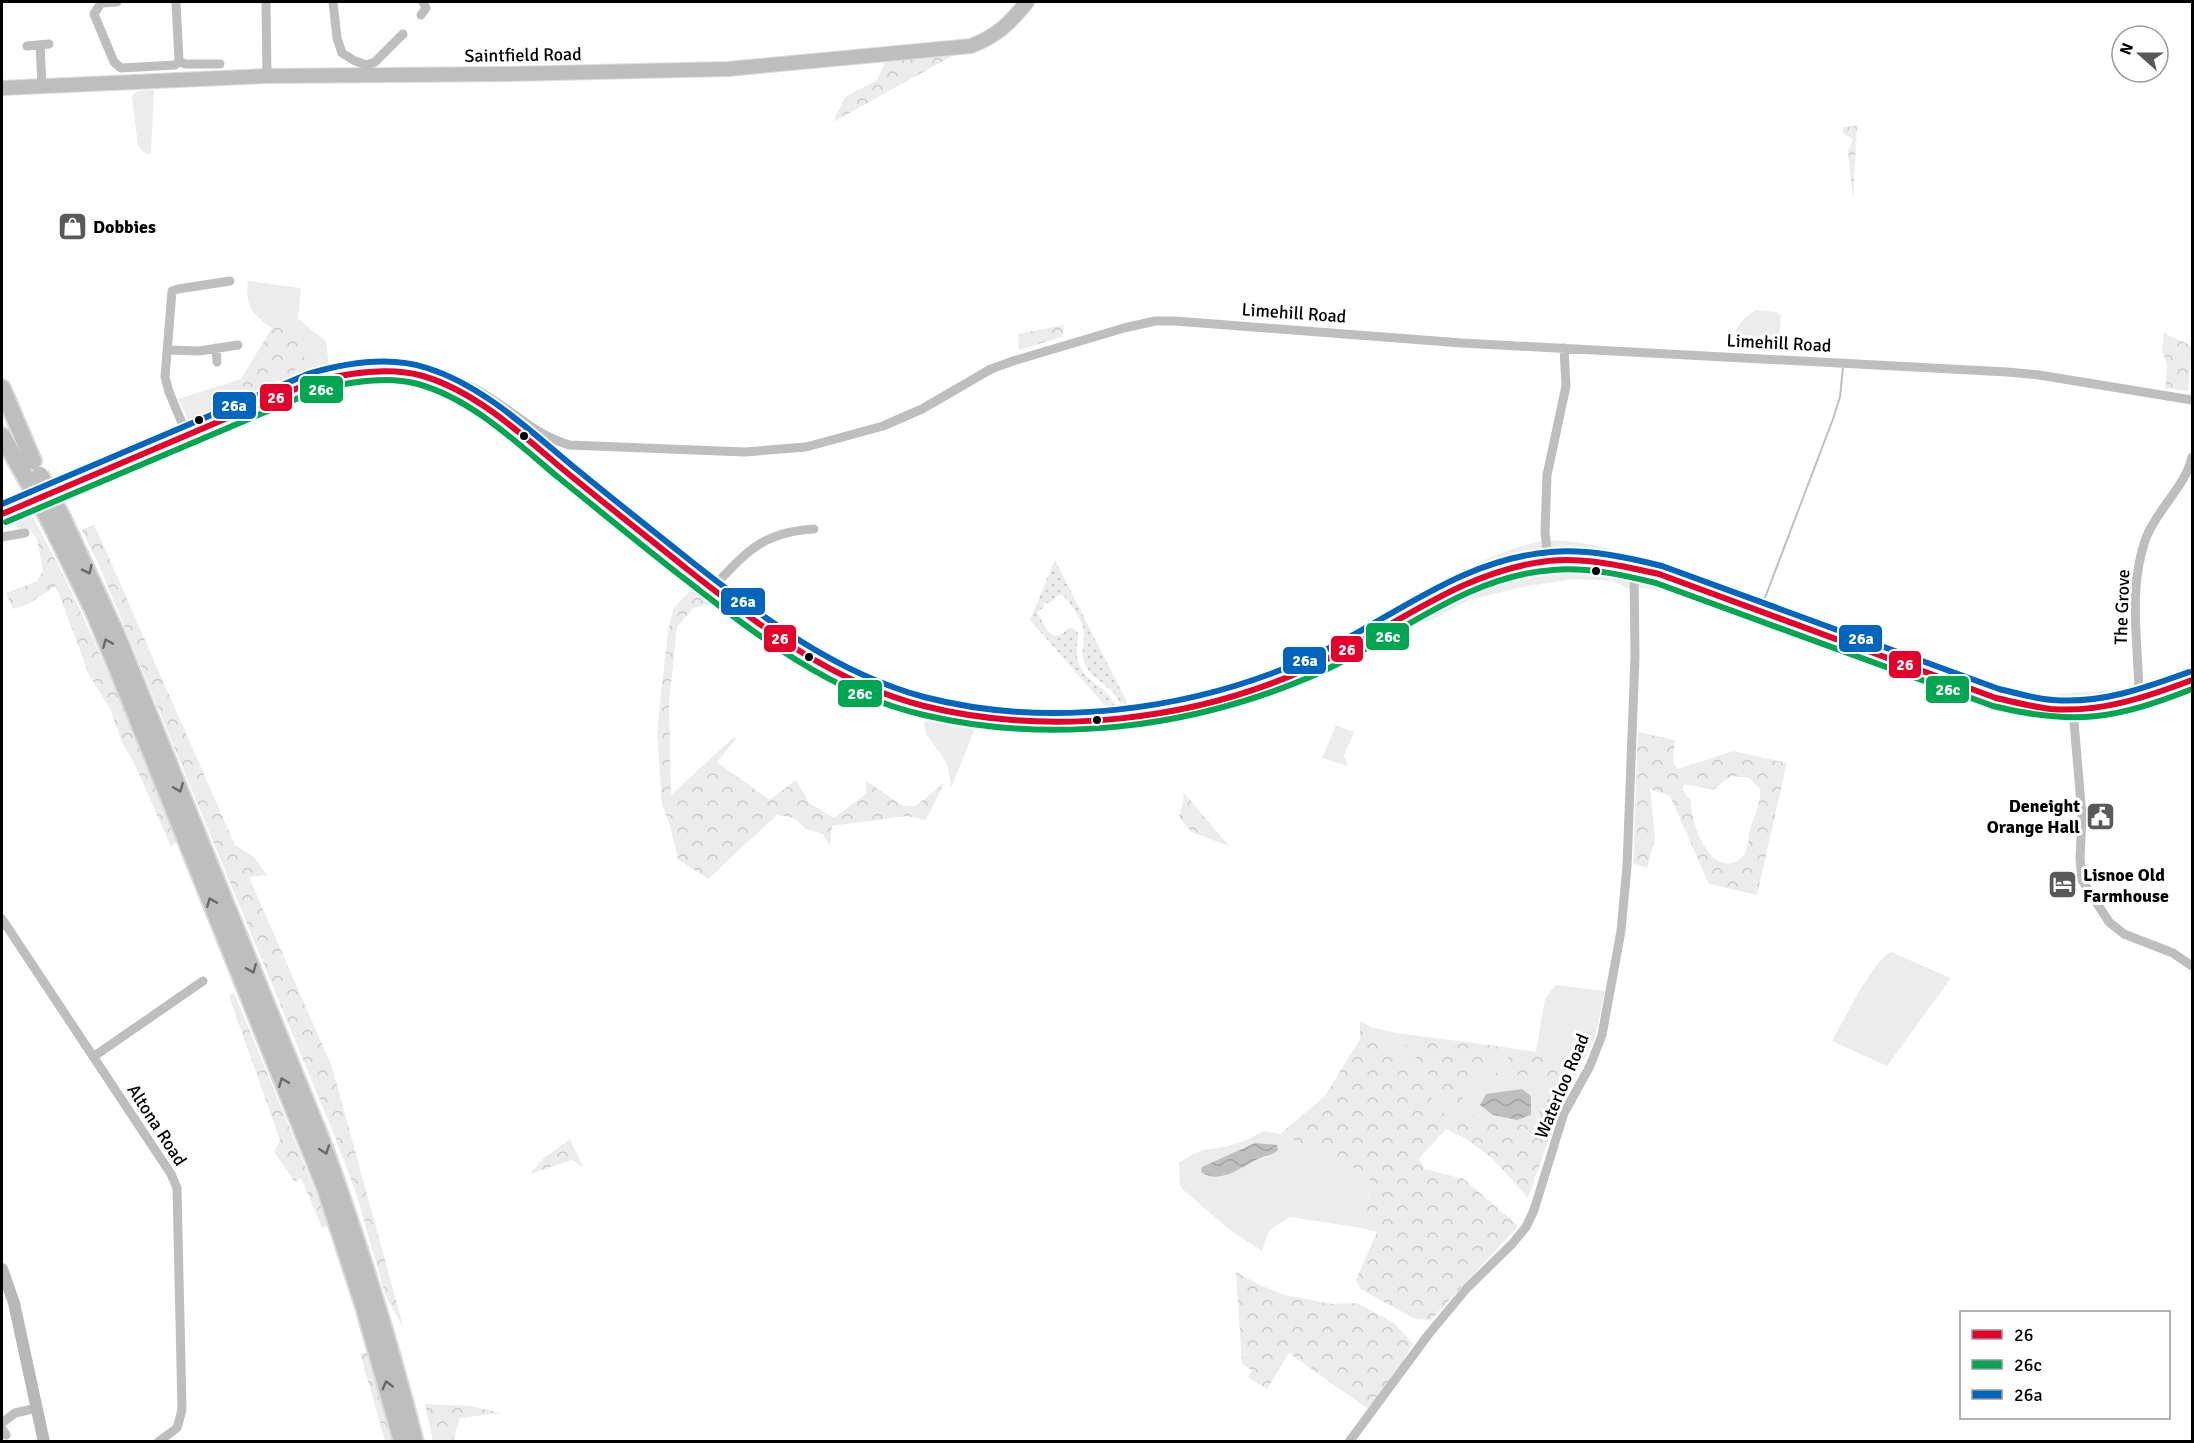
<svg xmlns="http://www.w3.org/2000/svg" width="2194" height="1443" font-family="Signika,sans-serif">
<defs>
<pattern id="forest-crowns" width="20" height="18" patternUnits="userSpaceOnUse" patternTransform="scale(1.5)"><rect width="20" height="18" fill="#ececec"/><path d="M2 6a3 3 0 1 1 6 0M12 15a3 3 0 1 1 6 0" fill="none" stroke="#c9c9c9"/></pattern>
<pattern id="garden-dots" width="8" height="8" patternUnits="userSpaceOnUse" patternTransform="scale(1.5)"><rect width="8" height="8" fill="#ececec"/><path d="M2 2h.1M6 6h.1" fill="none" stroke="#c9c9c9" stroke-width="1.8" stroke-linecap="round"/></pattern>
<pattern id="water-waves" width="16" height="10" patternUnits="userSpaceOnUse" patternTransform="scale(1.5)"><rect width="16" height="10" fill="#bfbfbf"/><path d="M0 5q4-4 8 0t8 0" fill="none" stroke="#a2a2a2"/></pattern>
</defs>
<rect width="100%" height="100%" fill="#fff"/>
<path fill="#ececec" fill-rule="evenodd" d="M154,90L151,154H146L138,146L132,96L138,91Z
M248,281L301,288L298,319L326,341L329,366L263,393L247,395L249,400L190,423L178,399L241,379L246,394L281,327L272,328C252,314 245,307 248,281Z
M1757,310L1777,312L1781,316L1778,349L1731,348C1731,332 1743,316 1757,310Z
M29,510L37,525L30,530L19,529L12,521H9L2,532V521Z
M1551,540C1598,542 1640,557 1684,574C1636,562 1583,548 1534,557C1481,567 1433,594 1385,616C1439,584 1487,550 1551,540Z
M1585,565L1659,579L1719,601L1644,588H1627L1613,581L1573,579L1522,587L1469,600L1429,621L1392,630L1434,603L1468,589L1523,571L1553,566Z
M1951,673L2021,692L2048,695L2135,688L2132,695C2106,701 2076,707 2049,702C2015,697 1984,684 1951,673Z
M928,712L978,721L951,788L948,767L941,754L926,734L924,726Z
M1336,725L1354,732L1344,755L1348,766L1322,758Z
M1891,952L1951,978L1887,1066L1832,1041C1842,1023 1875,957 1891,952Z
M1555,985L1605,991L1595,1038L1562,1102L1577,1059L1536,1052L1545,999Z
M1371,1027L1396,1033L1454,1108L1505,1047L1515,1049L1491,1080L1528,1075L1545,1087L1535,1128L1458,1116L1449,1130L1446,1129L1445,1114Z
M1263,1131L1280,1134L1370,1176L1368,1200L1361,1228L1290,1217L1269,1230L1262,1251L1230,1230L1180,1187L1179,1162L1202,1150L1225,1147L1247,1140ZM1243,1147L1273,1156C1254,1158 1238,1172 1219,1177Z"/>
<path fill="url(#forest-crowns)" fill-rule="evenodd" d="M954,55L833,122L845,97L877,80L886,60Z
M1857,126L1853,200L1848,151L1853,140L1843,133V127Z
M1064,325L1062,337L1019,350L1018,334Z
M281,327C304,332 302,345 306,365L246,395L241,379L272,328Z
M2164,333L2192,346L2188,391L2165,388L2167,365L2162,350Z
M94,524L235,845L254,857L267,875L249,877L332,1067L404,1329L385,1294L356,1193L333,1132L99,565L82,530Z
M37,525C93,626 133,735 177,842L171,847L136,767L121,740L110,708L89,675L56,586L28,604L13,609L6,593L37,581L43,571L37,539L30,530Z
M695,585L717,602L693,608L677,627L669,703L671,795L734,737L736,739L717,762L770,800L796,780L809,803L834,818L866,794V781L903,806H916L944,783L926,820L907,816L832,826L830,846L823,834L806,829L794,818L777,815L708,879L678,859L669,822L662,805L657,731L668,631L673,609Z
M1638,732L1675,740L1673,763L1678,769L1733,751L1787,763L1757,895L1709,884L1670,796L1650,789L1655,838L1647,868L1633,864ZM1731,776L1749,778L1760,789C1761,803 1755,815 1750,829C1748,836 1749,845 1746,851C1744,857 1738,862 1732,863C1707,869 1690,820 1691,801L1682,790L1684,784L1713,790Z
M1183,792L1229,846L1191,832L1179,817L1184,798Z
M234,992L329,1225L322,1228L301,1178L295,1182L274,1152L280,1140L229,996Z
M1360,1021L1371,1027L1445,1114L1446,1129L1419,1159L1425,1169L1464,1179L1518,1226L1431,1320L1415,1319L1361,1289L1356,1280L1377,1232L1361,1228L1368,1200L1370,1176L1280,1134L1325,1096L1360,1039Z
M1396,1033L1505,1047L1454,1108Z
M1515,1049L1577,1058L1528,1198L1494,1160L1469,1141L1449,1130L1458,1116L1480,1115L1535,1128L1545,1087L1528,1075L1490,1081Z
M570,1139L583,1167L572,1160L530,1174L544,1158Z
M1236,1272L1258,1284L1284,1295L1333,1304L1357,1303L1394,1323L1413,1344L1401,1364L1368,1409L1289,1353L1267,1389L1248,1377L1252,1370L1242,1364Z
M360,1353H369L391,1441H385Z
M425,1404L471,1406L501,1413L460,1418L453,1441H433Z"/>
<path fill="url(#garden-dots)" d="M1055,560L1130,708L1123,707C1119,704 1119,700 1116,696C1106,682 1090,679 1084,662C1081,652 1084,644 1084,634C1084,621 1072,606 1064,596L1059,595L1050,603H1044V607L1037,612L1047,630L1054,636L1062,634L1069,628L1075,629L1078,633C1078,641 1076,649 1077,657C1081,681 1105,685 1115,704L1111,708L1106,707L1030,620Z"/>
<path fill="url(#water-waves)" d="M1522,1089L1531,1096V1115L1517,1120L1493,1115L1480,1105L1486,1094Z
M1255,1143L1277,1145L1278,1150C1272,1156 1268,1155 1261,1158C1242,1165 1222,1186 1201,1172L1202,1167Z"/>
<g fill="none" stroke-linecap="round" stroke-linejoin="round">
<path stroke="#bfbfbf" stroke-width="2" d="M1763,603L1833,419L1840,397L1843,367"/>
<defs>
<path id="primary" d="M2,88L267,76L508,74L728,69L971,46C997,36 1010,23 1027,2"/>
<path id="highway" d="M2,388L33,461
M2,436L31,487
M62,517L117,636L321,1139C357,1238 389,1339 415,1442
M50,522L94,612L115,663L325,1187L364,1307L402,1442"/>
</defs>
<use href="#primary" stroke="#dbdbdb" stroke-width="16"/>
<use href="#highway" stroke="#dbdbdb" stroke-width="20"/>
<path stroke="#bebebe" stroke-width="9" d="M117,2L101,3L94,14L114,62L121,68L175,65L179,61
M176,2L179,61L185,64H220
M266,2L267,76
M333,2L337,38L342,53L355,61L367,65L375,62L403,34
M421,15L426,8L423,2
M40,45L42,85
M27,46L49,44
M216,348L217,362
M168,350L199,351L238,345
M433,380C455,366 516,417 535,429C545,436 557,441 569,445L745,452L806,447L883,426L922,409L991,369L1013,361L1124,328L1155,321H1175L1462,343L2007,372L2039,375L2192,400
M187,435L169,392L165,377L172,291L178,289L230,281
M2,537L25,533
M1548,561L1545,532L1547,475L1566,386L1564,348
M711,589C746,553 761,532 814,529
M2139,699C2139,645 2127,590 2146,538C2157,509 2186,486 2192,457
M2073,710L2082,816L2080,859L2082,880L2109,922L2124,934L2173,953L2192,966
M2,919L171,1174L177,1188L182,1410L177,1428L158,1442
M93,1057L203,981
M2,1423L15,1413L37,1408
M2,1429L6,1435
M1349,1442L1428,1335L1467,1288L1512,1244L1526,1227L1534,1210L1564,1113L1590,1066L1602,1035L1621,931L1627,866L1635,657L1634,568"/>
<path stroke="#b8b8b8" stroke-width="12" d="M2,514L312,382C342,373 392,367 423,376C475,392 523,437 565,471C605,504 646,537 687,569C759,627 832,683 924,706C1045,737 1198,719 1311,667C1389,630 1459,571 1548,561C1585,558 1623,566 1659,574L1996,698C2014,702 2033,707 2051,709C2100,714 2148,697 2192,680
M2,1269L14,1303L44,1442"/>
<use href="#primary" stroke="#bebebe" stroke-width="14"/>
<use href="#highway" stroke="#bebebe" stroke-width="16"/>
<defs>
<path id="highway-bridge" d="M40,475L62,517
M31,487L50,522"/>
</defs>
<use href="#highway-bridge" stroke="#dbdbdb" stroke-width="20" stroke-linecap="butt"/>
<use href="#highway-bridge" stroke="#bebebe" stroke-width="16"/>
<defs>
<path id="bus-1" d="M2,514L312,382C347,373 388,366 423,376C477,392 522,435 565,471C605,504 646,536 687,569C759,626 833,683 924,706C1050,737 1194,721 1311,667C1390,631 1459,571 1548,561C1585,557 1623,566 1659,574L1996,698C2014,702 2033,707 2051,709C2100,713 2147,697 2192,680"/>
<path id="bus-2" d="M6,522L315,391C347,382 385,375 418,384C472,399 517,443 559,478C600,511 640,544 681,576C755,634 831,694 924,715C1053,745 1189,728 1310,677C1391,643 1462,576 1553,570C1588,567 1623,575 1656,583L1993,706C2074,726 2116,719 2192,689"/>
<path id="bus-3" d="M2,504L308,374C345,363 390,356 427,368C484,386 530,431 575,468C614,500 653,531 692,562C763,618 835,673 924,697C1048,729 1189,711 1305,660C1387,623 1458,559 1551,552C1588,549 1626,557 1662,566L1999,689C2017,693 2035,699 2053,700C2101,704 2145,688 2189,672"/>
</defs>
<use href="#bus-1" stroke="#fff" stroke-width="10"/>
<use href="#bus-2" stroke="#fff" stroke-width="10"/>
<use href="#bus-3" stroke="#fff" stroke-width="10"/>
<use href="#bus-1" stroke="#e4002b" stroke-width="6"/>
<use href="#bus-2" stroke="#00a651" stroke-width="6"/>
<use href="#bus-3" stroke="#0065bd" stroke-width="6"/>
</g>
<defs><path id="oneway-chevron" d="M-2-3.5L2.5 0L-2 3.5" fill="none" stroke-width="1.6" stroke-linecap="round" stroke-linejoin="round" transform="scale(1.5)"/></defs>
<g stroke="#686868">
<use href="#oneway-chevron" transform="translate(88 570) rotate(64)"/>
<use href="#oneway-chevron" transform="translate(107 643) rotate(-113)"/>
<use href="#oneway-chevron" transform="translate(179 788) rotate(68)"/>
<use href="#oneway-chevron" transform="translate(211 902) rotate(-112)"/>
<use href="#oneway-chevron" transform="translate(252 969) rotate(68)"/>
<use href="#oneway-chevron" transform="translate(283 1082) rotate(-112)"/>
<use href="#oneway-chevron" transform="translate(325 1150) rotate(70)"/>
<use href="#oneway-chevron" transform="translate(387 1385) rotate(-105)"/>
</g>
<defs>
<symbol id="shop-square" viewBox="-11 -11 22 22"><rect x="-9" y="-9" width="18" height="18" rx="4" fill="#595959" stroke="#fff"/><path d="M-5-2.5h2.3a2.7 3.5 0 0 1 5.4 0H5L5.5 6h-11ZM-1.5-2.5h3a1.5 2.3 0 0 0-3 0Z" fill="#fff"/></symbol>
<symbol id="civic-square" viewBox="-11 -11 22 22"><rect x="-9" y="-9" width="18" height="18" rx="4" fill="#595959" stroke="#fff"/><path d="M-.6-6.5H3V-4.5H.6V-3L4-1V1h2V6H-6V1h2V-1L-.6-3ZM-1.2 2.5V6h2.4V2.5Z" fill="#fff"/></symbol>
<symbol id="hotel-square" viewBox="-11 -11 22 22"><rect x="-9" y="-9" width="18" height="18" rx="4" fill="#595959" stroke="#fff"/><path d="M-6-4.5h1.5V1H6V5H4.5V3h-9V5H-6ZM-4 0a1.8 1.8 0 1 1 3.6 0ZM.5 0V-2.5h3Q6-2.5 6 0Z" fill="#fff"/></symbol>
</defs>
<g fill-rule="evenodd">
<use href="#shop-square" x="56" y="210" width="33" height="33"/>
<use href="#civic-square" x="2084" y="800" width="33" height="33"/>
<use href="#hotel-square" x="2046" y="868" width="33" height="33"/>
</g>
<g fill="#000" stroke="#fff" stroke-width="2">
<circle cx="199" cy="420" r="5"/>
<circle cx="524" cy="436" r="5"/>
<circle cx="1596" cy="571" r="5"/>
<circle cx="809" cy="657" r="5"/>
<circle cx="1097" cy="720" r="5"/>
</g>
<g text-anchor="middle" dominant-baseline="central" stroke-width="6" stroke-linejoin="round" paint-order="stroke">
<g font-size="18" fill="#000" stroke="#fff">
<text transform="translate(523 55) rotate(-1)">Saintfield Road</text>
<text transform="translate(1294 313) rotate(4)">Limehill Road</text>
<text transform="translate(1779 343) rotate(3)">Limehill Road</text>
<text transform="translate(2122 607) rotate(-88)">The Grove</text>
<text transform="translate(1562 1086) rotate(-67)">Waterloo Road</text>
<text transform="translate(157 1125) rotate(57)">Altona Road</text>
</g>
<g font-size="18" font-weight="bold" fill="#000" stroke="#fff" text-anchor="start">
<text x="93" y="227">Dobbies</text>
<text x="2080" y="806" text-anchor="end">Deneight<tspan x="2080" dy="21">Orange Hall</tspan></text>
<text x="2083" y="875">Lisnoe Old<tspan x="2083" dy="21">Farmhouse</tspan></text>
</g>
</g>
<g stroke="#fff" stroke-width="2">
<rect x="299" y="375" width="45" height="29" rx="6" fill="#00a651"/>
<rect x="259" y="383" width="34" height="29" rx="6" fill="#e4002b"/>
<rect x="212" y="391" width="45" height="29" rx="6" fill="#0065bd"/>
<rect x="720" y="587" width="46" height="29" rx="6" fill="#0065bd"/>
<rect x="1365" y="622" width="45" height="29" rx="6" fill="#00a651"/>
<rect x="763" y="624" width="34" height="29" rx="6" fill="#e4002b"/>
<rect x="1838" y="624" width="45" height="29" rx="6" fill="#0065bd"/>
<rect x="1330" y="635" width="34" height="28" rx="6" fill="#e4002b"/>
<rect x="1282" y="646" width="45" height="29" rx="6" fill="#0065bd"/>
<rect x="1888" y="650" width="34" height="29" rx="6" fill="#e4002b"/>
<rect x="1925" y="675" width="45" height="29" rx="6" fill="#00a651"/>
<rect x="837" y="679" width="46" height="29" rx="6" fill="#00a651"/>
</g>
<g font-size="16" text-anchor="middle" font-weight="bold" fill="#fff">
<text x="321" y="395">26c</text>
<text x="276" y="403">26</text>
<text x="234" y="411">26a</text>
<text x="743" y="607">26a</text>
<text x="1388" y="642">26c</text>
<text x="780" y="644">26</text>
<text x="1861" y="644">26a</text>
<text x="1347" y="655">26</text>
<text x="1305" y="666">26a</text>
<text x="1905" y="670">26</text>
<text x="1948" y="695">26c</text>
<text x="860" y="699">26c</text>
</g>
<rect width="2194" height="1443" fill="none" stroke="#000000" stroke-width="6"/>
<rect x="1960" y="1311" width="210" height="108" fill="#ffffff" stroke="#999999" stroke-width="1.5"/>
<rect x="1972" y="1330" width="30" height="9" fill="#e4002b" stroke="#999999" stroke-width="1.5"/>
<text x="2014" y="1341" font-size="18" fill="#000000">26</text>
<rect x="1972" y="1360" width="30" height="9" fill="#00a651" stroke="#999999" stroke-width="1.5"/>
<text x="2014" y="1371" font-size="18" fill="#000000">26c</text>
<rect x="1972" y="1390" width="30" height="9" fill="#0065bd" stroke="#999999" stroke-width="1.5"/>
<text x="2014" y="1401" font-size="18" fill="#000000">26a</text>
<g transform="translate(2140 54) rotate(291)"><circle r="28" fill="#ffffff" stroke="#999999" stroke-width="1.5"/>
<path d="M0-4.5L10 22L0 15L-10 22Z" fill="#595959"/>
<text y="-9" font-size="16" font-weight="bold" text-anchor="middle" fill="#000000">N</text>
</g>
</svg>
